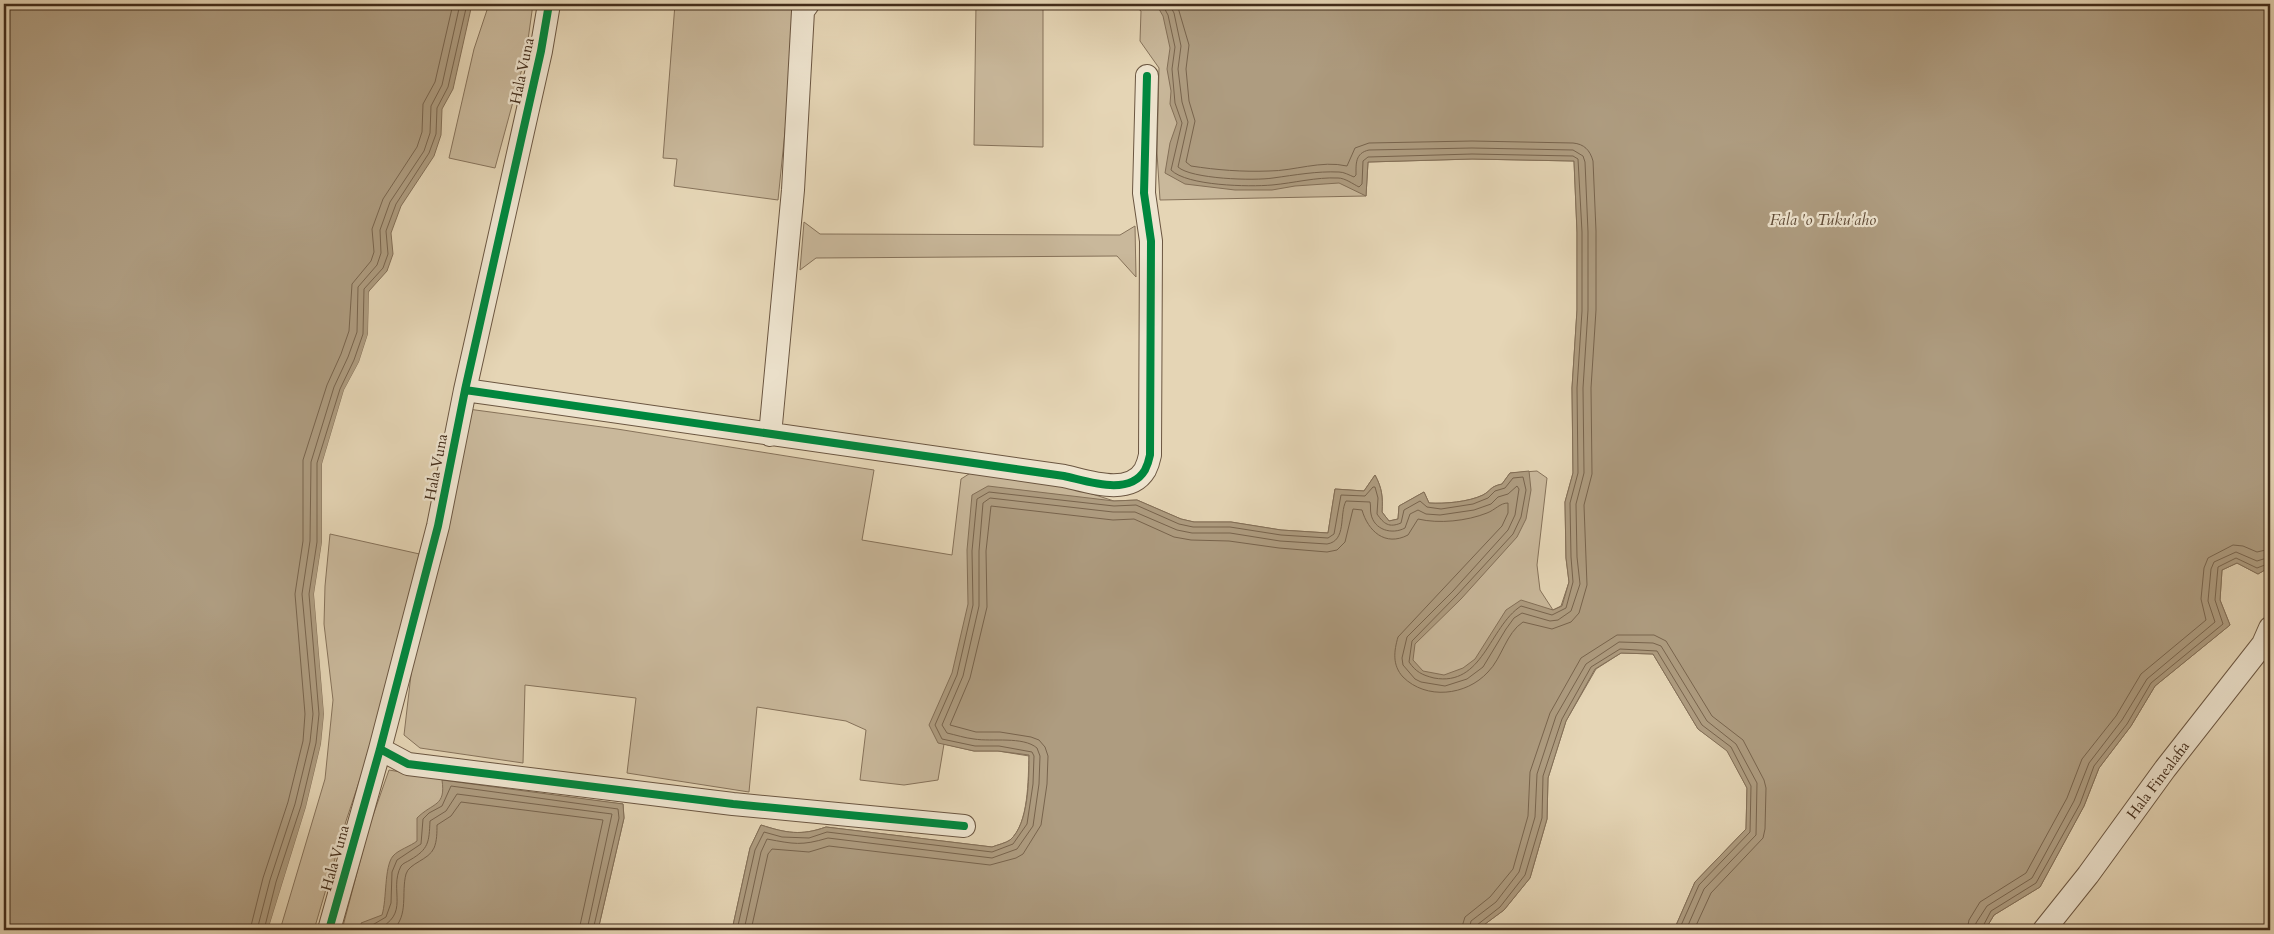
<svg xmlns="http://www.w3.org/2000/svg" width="2274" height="934" font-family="Cardo,serif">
<rect width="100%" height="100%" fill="#e5d5b5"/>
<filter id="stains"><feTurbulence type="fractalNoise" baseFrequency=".004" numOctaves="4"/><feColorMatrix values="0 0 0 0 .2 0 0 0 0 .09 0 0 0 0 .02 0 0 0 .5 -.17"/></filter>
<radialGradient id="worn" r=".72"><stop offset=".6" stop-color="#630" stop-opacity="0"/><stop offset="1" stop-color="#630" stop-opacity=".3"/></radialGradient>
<path fill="#c9b89b" stroke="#86725a" d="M489,4H533L526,54L495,168L449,158L474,49Z
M675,4H798L778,200L674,186L677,159L663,158Z
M976,4H1043V147L974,145Z
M1132,4H2270V567L2258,574L2237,563L2222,570L2220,600L2230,625L2155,686L2131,726L2099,768L2084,806L2040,887L1994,915L1985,930H1674L1695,882L1746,829L1747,788L1727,750L1698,729L1653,654L1621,653L1596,669L1566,721L1548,778L1547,819L1530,878L1504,910L1477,930L1171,791L732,930L750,848L761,825C786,833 801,836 826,827L992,847C997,845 1006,843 1010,840C1029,824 1028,779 1029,756L998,751H974L944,744L938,780L904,785L860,780L866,730L846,721L757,707L749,792L627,773L636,698L525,685L523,763L420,748L404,735L412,666L468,409L617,429L874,470L862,540L952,555L961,479L972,472L1037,481L1083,491L1114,501L1137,500L1181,519L1194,522H1231L1281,530L1328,533L1335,489L1364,491L1375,475C1382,488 1383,497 1382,512L1389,521L1398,519L1399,506L1424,492L1429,503C1445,504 1468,502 1483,495C1492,490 1489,487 1502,484L1510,473L1537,471L1547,478L1537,565L1540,590L1553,610L1561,606L1569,582L1566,558L1565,502L1573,473L1572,388L1577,310V232L1574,161L1472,159L1368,162L1366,196L1160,200L1157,153L1159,68L1140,41L1141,11Z
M804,222L820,234L1120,235L1135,226L1136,277L1117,256L816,258L800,270Z
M330,534L424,555L371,746L346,821L314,930H280L325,779L333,700L324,624L325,586Z
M389,770L494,788L623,804L624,818L598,930H342L369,827Z"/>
<path fill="#ae9c80" stroke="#836f57" d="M4,4H472L453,89L442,109L441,135L434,156L401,206L391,233L393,254L387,271L369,291L368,334L359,362L344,390L322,464V542L314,594L324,714L321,744L306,807L268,930H4Z
M1156,4H2270V567L2258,574L2237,563L2222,570L2220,600L2230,625L2155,686L2131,726L2099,768L2084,806L2040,887L1994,915L1985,930H1674L1695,882L1746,829L1747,788L1727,751L1698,729L1653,654L1621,653L1595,669L1566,721L1548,778L1547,819L1530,878L1504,910L1477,930H732L750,848L761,825C786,833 801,836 826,827L992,847C997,845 1006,843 1010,840C1029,824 1029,778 1029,755L998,751H974L938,743L929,725L952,673L968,604L967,550L972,495L988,486L1114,501L1137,500L1181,519L1194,522H1231L1281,530L1328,533L1335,489L1364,491L1375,475C1382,488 1383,497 1382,512L1389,521L1398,519L1399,506L1424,492L1429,503C1444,504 1469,502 1483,495C1492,490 1489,487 1502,484L1510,473L1529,471L1531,490L1526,519L1517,537L1461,599L1415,644L1413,660L1423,671L1444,675L1463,668L1475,659L1506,610L1521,600L1553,610L1562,606L1569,582L1566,558L1565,502L1573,473L1572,388L1577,310V232L1574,161L1472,159L1368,162L1366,196L1339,183L1295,186L1272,190H1235L1185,184L1165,173L1170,143L1177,123L1170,104L1171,91L1167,69L1170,48L1163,16Z
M442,780L623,804L624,818L598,930H363L361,923L382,915C387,899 384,867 393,856C398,850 411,846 417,841V818C433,802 446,807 442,780Z"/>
<path fill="#e5d5b5" d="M369,291L371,294L370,335L361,363L347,391L324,464V542L316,594L327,714L324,744L318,773L299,840L284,884L275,917L271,930H268L306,807L321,744L324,714L314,594L322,542V464L344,390L359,362L368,334Z"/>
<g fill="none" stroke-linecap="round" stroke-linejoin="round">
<path stroke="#78644d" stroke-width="1" d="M250,930L263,878L288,802L303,741L305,714L295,594L303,541V460L327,385L341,354L349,331L352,284L371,261L374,252L372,229L383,199L417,147L422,132L423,104L435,82L453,4
M257,930L270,880L295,804L310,742L313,714L302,594L310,541L311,462L334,387L348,357L357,332L358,287L377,265L381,253L380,230L390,202L424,151L430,133L431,106L442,85L460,4
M264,930L276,882L301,806L316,743L319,714L309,594L317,542V463L340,389L354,360L363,334L364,289L383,268L388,254L386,231L396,204L429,153L436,134L437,108L448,87L467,4
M367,930L369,927L386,917L391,903L392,872L397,860L421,844L423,819L429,813L442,806L451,786L618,809L619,818L593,930
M376,930C412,914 388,891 401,866C403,863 407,862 410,860C429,849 429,842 430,821L446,811L457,794L612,814L587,930
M393,930C409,915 401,893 406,874C409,863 429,860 434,848C437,841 437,832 437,825L451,816L461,802L603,820L579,930
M737,930L755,850L764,832L782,837L809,838L827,832L992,852L1013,844L1027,824L1033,784L1034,756L1032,752L999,746H975L942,739L935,725L957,675L973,605L972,551L977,499L989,492L1114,506L1136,505L1179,524L1193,527H1230L1281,535L1328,538L1334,534L1341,495L1365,496L1373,487H1375L1378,498L1377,514C1384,524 1389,528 1401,523L1404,510L1420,501L1427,507L1441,509L1473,504L1488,498L1495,491L1505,488L1513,478L1523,477L1526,490L1521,517L1513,534L1457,595L1412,641L1409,662C1416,672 1422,675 1434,678C1483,687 1489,627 1521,606L1552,615L1566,608L1573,582L1571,557L1570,503L1578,473L1577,388L1582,311V232L1578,159L1573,156L1472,154L1368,157L1363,161L1362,184L1359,187C1353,184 1345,178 1338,178C1316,177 1294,183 1272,185C1249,187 1187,186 1171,170L1182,123L1175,103L1172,69L1175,47L1168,15L1162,4
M744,930L761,852L767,839C794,844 801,846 828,838L992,858L1017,849L1033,826L1039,784L1040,756L1037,748C1023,736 992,742 974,739C965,738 956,735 947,733L942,725L963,676L979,606V551L983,503L990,498L1113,512H1135L1177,530L1192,533H1230L1280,541L1327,544C1347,541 1339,514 1346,501L1370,502C1371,506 1370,510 1371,514C1374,530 1392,535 1405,528L1410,514L1418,510L1426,514L1440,515L1474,510L1491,504L1498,497L1508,494L1517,486L1519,489L1515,515L1508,530L1453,591L1407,637L1402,658L1403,665L1415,679L1421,682L1445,686L1467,679L1483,667L1506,629L1514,618L1522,613L1550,621L1558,620L1571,611L1580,584L1577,557L1576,504L1584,473L1583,388L1588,310V232L1585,162L1583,156L1573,150L1472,148L1369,150C1355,153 1356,164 1356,175L1354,177C1349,175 1344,172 1339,172C1317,171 1295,175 1273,178C1254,181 1191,179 1178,167L1188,122L1182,102L1178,69L1181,46L1174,13L1169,4
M751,930L768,854L772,849L809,852L829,846L990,865L1016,858L1023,854L1041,825L1047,784L1048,756L1045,747L1039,740L1031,737L1000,732H976L950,725L970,678L987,607L986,551L991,506L1113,520L1134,519L1174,537L1191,540L1229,541L1279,548L1327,552L1337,550L1345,542L1353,509L1362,510C1368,531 1385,547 1408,535L1418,519C1439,524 1467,521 1487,513C1495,510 1500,503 1508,503V513L1502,526L1398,637C1394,651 1392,665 1403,677C1426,700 1466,696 1488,672C1502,658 1506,633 1523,622L1552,629L1571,622L1579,613L1587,585L1584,505L1592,474L1591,388L1596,310V231L1593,161C1590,150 1584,144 1573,143L1472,141L1369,143L1355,148L1347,166C1321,160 1294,171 1269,171C1242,172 1217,170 1191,166L1186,162L1195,121L1189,101L1186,69L1189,45L1177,4
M1461,930L1465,917L1490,897L1513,869L1528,816L1530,772L1550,713L1581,658L1617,635H1654L1666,641L1712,716L1743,740L1764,780L1766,788L1765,829L1763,838L1711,893L1694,930
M1469,930L1471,921L1496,902L1519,872L1535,817L1537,774L1556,716L1586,664L1619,642L1653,643L1661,646L1707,721L1736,744L1757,783L1756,835L1704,889L1686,930
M1475,930L1477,925L1500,907L1525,875L1542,818L1543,776L1562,719L1591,667L1620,649L1657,651L1702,725L1731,747L1751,786L1750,832L1699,885L1679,930
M1967,930L1969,920L1980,902L2026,873L2067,798L2082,759L2116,716L2141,674L2206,620L2201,599L2204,568L2208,558L2233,545L2243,546L2257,552L2270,549
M1975,930L1976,923L1987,906L2032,878L2074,801L2089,763L2122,720L2147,679L2215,622L2208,601L2211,569L2214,562L2236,552L2257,561L2270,557
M1981,930L1991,911L2036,883L2080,804L2094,766L2127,724L2151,683L2223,624L2215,600L2218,567L2236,558L2257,568L2270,563"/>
<defs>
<path id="minor" d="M465,390L1064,476C1087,481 1129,497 1145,470C1147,466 1149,460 1150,455L1151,241L1144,193L1147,76
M770,435L793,190L803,11L808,4
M380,749L408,764L733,804L964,826
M329,930L380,749L438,526L465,390L541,51L549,4
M2044,930L2088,875L2165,769L2263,644L2270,628"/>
</defs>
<use href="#minor" stroke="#6b5641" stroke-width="24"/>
<use href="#minor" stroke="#eee4cf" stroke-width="22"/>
<defs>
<path id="cycleway" d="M465,390L1064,476C1087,481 1129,497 1145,470C1147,466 1149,460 1150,455L1151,241L1144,193L1147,76
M380,749L408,764L733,804L964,826
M329,930L380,749L438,526L465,390L541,51L549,4"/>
</defs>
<use href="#cycleway" stroke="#eee4cf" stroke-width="11"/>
<use href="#cycleway" stroke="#00873e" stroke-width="8"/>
</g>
<g text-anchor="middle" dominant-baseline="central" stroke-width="4.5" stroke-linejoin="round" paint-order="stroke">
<g font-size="15" fill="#422c1a" stroke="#eee4cf">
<text transform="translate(522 71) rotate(-78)">Hala Vuna</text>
<text transform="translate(436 467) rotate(-79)">Hala Vuna</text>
<text transform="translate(2158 780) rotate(-53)">Hala Finealafia</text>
<text transform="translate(335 858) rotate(-74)">Hala Vuna</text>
</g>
<g font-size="16" font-style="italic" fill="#5d4834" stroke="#eee4cf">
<text x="1823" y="220">Fala 'o Tuku'aho</text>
</g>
</g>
<rect width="2274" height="934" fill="none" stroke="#e5d5b5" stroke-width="20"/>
<rect x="5" y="5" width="2264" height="924" fill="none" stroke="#422c1a" stroke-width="2.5"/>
<rect x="10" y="10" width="2254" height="914" fill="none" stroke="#422c1a"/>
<rect width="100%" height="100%" filter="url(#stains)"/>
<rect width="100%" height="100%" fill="url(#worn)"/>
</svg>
